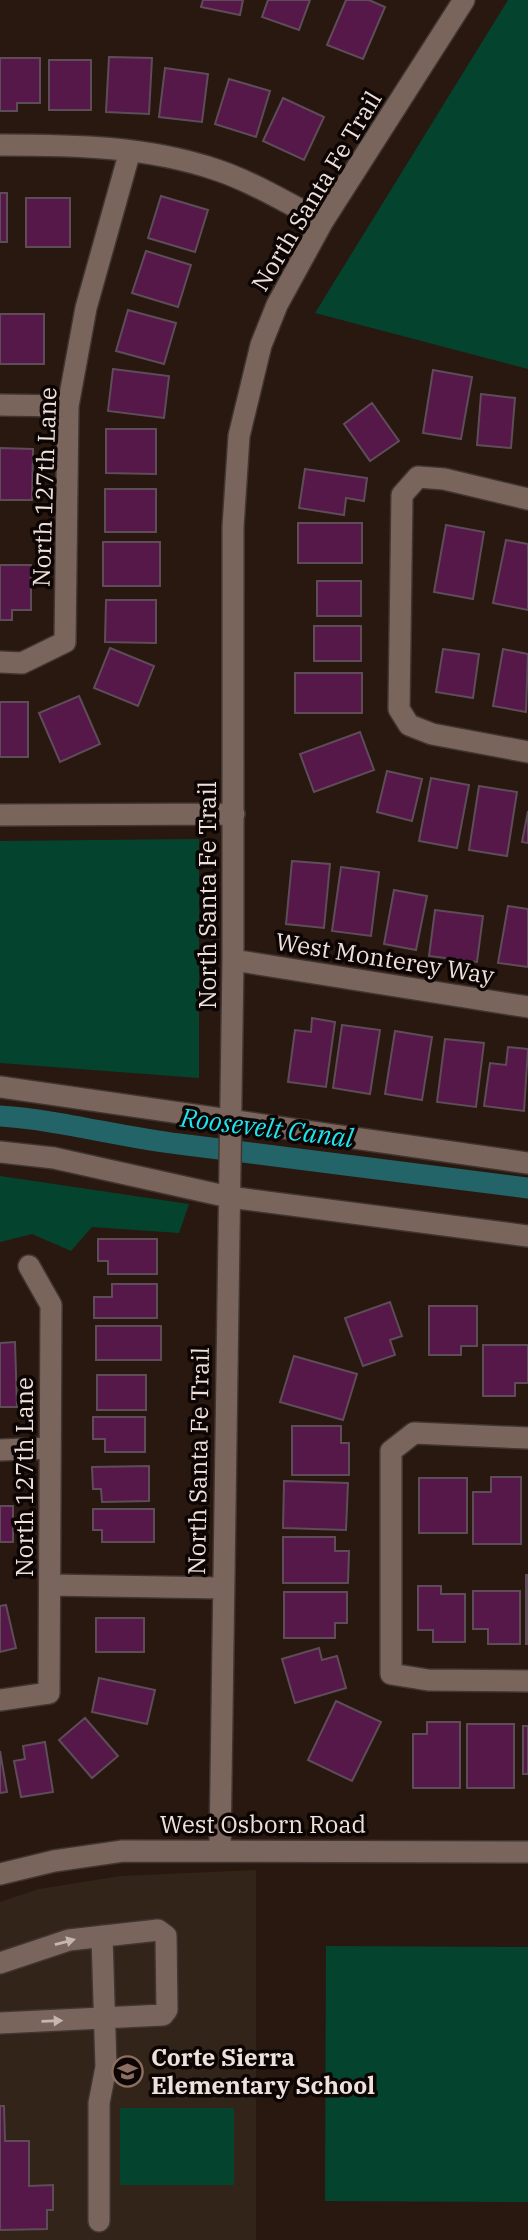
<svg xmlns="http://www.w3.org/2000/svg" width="528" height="2240" font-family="'IBM Plex Serif',serif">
<rect width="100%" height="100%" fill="#281810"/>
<path fill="#322418" d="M256,1870V2240H0V1902L39,1889L120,1876Z"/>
<path fill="#04442f" d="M508,0H528V369L315,313Z
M199,839V1078L0,1063V841Z
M0,1176L189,1204L179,1233L92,1227L71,1251L32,1234L0,1242Z
M326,1946L528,1947V2202L325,2201Z
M120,2108H234V2185H120Z"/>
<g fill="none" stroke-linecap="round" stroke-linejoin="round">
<path stroke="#236469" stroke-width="21" d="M0,1116C61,1120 119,1137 179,1144C295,1159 412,1173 528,1188"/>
</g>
<path fill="#551848" stroke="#5e4d59" stroke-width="2" d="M203,0H243L240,15L201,7Z
M268,0H310L299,30L262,17Z
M346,0H369L385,7L363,59L327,45Z
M109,57L152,58L149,114L106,112Z
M0,58H40V103H17V111H0Z
M49,60H91V110H49Z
M165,68L208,74L202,122L159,117Z
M229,79L270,91L256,137L215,124Z
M283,98L324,117L304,160L263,141Z
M0,193H7V242H0Z
M161,196L208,210L195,252L148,238Z
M26,198H70V247H26Z
M146,251L191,265L178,307L132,293Z
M128,310L176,323L164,364L116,351Z
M0,314H44V364H0Z
M113,369L169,376L164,418L108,411Z
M433,370L472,377L461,439L423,433Z
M481,394L515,398L511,448L477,445Z
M372,403L399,441L370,461L344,424Z
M106,429H156V474L106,473Z
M0,448L33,449L32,500H0Z
M305,469L367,478L364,501L346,498L344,515L299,508Z
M105,489H156V532H105Z
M298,523H362V563H298Z
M446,525L484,532L473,599L434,592Z
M506,540L528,544V610L493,603Z
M103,542H160V586H103Z
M0,565H31V610H12V620H0Z
M317,581H361V616H317Z
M106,600H156V643L105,642Z
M314,626H361V661H314Z
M110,648L154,666L138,706L94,688Z
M443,649L479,654L473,698L436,692Z
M503,649L528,654L526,712L493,706Z
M295,673H362V713H295Z
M79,696L100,744L60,762L39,713Z
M0,702H28V757H0Z
M360,732L374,770L314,792L300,754Z
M387,771L422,779L412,821L377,812Z
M431,778L469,785L457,848L419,841Z
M479,786L517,792L507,856L469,850Z
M528,811V843L522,842Z
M292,861L330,864L324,928L286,924Z
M341,867L379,872L371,936L332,931Z
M394,890L427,896L416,950L384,944Z
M508,906L528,909V967L498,963Z
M435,910L483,916L477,962L429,956Z
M312,1018L335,1022L326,1087L288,1082L295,1030L311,1032Z
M342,1025L380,1030L370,1094L333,1088Z
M395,1031L432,1037L422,1100L385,1094Z
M445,1039L484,1043L476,1107L437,1102Z
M508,1047L528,1049L524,1111L484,1106L490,1063L506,1065Z
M98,1239H157V1274H108V1261H98Z
M112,1284H157V1318H94V1297H112Z
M390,1302L402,1336L390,1340L395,1355L363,1366L345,1318Z
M429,1306H477V1346H461V1355H429Z
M96,1326H161V1360H96Z
M15,1342L17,1407H0V1343Z
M483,1345H528V1383H515V1396H483Z
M294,1356L357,1374L343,1420L280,1402Z
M97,1375H146V1410H97Z
M93,1417H145V1452H105V1439H93Z
M292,1426H341V1443H349V1475H292Z
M149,1466V1501L102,1502L101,1489H93L92,1467Z
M491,1477H521V1544H473V1492H491Z
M419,1478H467V1533H419Z
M284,1481L348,1483L346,1530L283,1528Z
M0,1506H13V1542H0Z
M93,1509H154V1542H102V1530H93Z
M283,1537H335V1551H349L348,1583H283Z
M526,1575H528V1644H526Z
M418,1586H441V1594H465V1642H433V1630H418Z
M473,1591H520V1644H488V1629H473Z
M284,1592H347V1623H335V1638H284Z
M6,1605L16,1648L0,1652V1606Z
M96,1618H144V1652H96Z
M319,1648L322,1660L337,1656L346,1688L295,1703L282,1659Z
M99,1678L155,1690L147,1724L92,1712Z
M336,1701L381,1722L352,1781L308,1760Z
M85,1718L118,1756L92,1778L59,1740Z
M427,1722H460V1788H413V1734H427Z
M467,1724H514V1788H467Z
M523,1726H528V1774H523Z
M45,1742L53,1792L21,1797L14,1761L25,1759L23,1746Z
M0,1751L7,1792L0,1793Z
M0,2106H4L5,2141H29V2186L53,2185V2210H47V2229L0,2230Z"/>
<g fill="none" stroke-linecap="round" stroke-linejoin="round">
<defs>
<path id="minor" d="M0,145C73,145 147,146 217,170C253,182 288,204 323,221
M0,405L68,406
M528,499L444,479L418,477L402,495L399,709L409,725L432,734L528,752
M0,662L22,663L65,642L68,406L86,308L130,151
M0,815L234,814
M233,960L528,1007
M0,1087L528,1163
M0,1152L54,1158L229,1197L528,1236
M528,1438L414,1433L391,1451V1674L428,1680L528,1681
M0,1450L49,1448
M50,1585L221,1588
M0,1700L49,1693L51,1305L29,1266
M220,1849L233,960V527L239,436L261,345L277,305L323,221L464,0
M0,1874L54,1861L123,1851L528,1852
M0,1963L69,1940L158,1930L166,1936L167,2010L163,2015L0,2023
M99,2221V2103L106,2067L102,1936"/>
</defs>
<use href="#minor" stroke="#413531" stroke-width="24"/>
<use href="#minor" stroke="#7a655d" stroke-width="21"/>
</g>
<defs><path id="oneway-solid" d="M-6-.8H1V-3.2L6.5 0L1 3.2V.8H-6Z" transform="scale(1.75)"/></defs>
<g fill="#c5b6b0">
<use href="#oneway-solid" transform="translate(65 1942) rotate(-15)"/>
<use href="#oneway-solid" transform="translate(52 2021) rotate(-2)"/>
</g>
<defs>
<symbol id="school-ring" viewBox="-11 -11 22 22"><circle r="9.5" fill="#0c0503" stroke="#8d6e63" stroke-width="1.5"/><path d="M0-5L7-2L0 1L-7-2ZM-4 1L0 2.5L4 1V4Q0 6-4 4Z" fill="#8d6e63"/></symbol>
</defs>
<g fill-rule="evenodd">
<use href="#school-ring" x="110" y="2054" width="35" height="35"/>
</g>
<g text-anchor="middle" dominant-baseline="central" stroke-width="7" stroke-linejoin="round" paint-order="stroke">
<g font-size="24" fill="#eee1dc" stroke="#0c0503">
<text transform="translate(316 191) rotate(-59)">North Santa Fe Trail</text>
<text transform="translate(44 487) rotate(-88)">North 127th Lane</text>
<text transform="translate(207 895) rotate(-90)">North Santa Fe Trail</text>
<text transform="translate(385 958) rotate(9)">West Monterey Way</text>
<text transform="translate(198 1461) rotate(-89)">North Santa Fe Trail</text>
<text transform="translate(24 1477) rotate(-90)">North 127th Lane</text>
<text x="263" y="1824">West Osborn Road</text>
</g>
<g font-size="24" font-weight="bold" fill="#eee1dc" stroke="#0c0503" text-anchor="start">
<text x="151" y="2057">Corte Sierra<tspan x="151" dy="28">Elementary School</tspan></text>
</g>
<g font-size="26" font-style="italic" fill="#1fe5f1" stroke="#0c0503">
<text transform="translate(267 1127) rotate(7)">Roosevelt Canal</text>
</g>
</g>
</svg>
